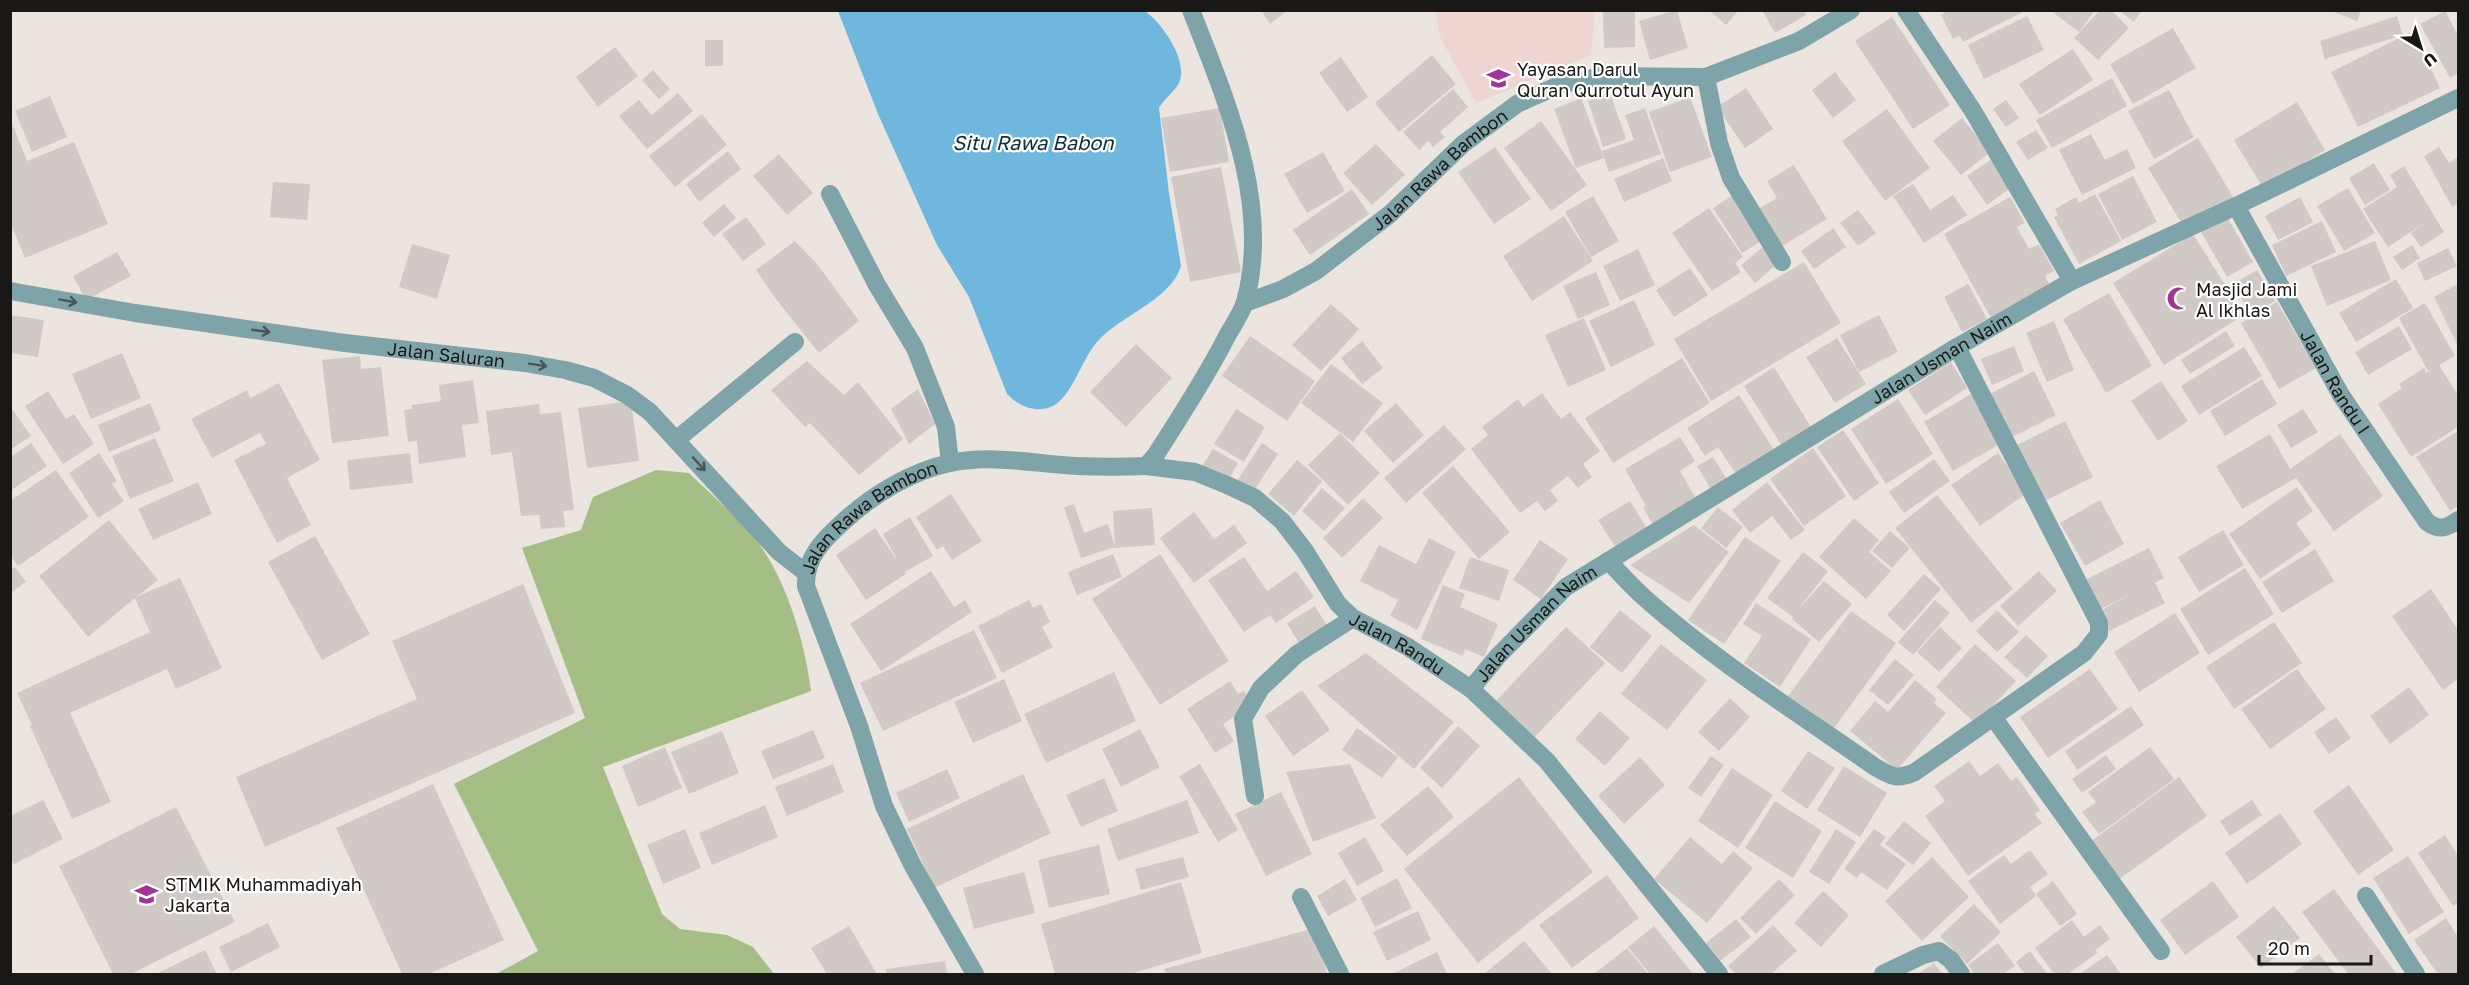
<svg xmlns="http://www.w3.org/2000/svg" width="2469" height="985" font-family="'Golos Text',sans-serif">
<rect width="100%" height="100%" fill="#ebe4df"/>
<path fill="#efd5d1" d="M1435,11H1595L1591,55L1476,103L1441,39Z"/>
<path fill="#a5be86" d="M656,470L689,473C711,495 739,517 757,541C787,581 805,643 811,691L603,767L662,914L680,929L727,935L753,947L774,974H496L538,951L454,784L585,718L522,548L581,530L593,497Z"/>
<path fill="#70b7de" d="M838,11H1145C1162,23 1189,61 1179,83C1175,91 1164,99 1159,108L1169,193L1181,266C1171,300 1119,316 1097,342C1082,359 1072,396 1053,406C1035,414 1019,406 1007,394L969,297L937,245L878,114Z"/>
<path fill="#d1c9c6" d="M1261,10H1288L1270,24Z
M1603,10H1635V47L1604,48Z
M1677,10L1688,48L1650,60L1639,21Z
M1709,10H1739L1726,25Z
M1762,10H1804L1806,15L1775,33Z
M1947,10H2027L1963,42L1960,36L1953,39L1941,15Z
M2050,10H2095L2079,32Z
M2100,10H2111L2129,28L2098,60L2074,38Z
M2119,10H2142L2134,22Z
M2329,10H2361L2357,21Z
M2445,11L2458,35V73L2450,78L2420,24Z
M2027,16L2044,50L1984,79L1968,45Z
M2397,16L2403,35L2325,59L2320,41Z
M1892,17L1950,105L1913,129L1855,41Z
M2173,28L2196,68L2133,104L2110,64Z
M2413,31L2440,88L2358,127L2331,72Z
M705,40H723V66H705Z
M615,47L638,76L598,107L576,77Z
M2073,49L2093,80L2040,115L2019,84Z
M1432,55L1456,84L1399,132L1375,103Z
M1341,57L1368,97L1347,112L1319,73Z
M653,70L670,89L659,99L642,80Z
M1835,72L1856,100L1833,118L1812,90Z
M2112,78L2127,106L2052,148L2036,120Z
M1746,88L1773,129L1745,148L1717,107Z
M1453,89L1468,107L1440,132L1445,137L1433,147L1428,141L1419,150L1403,132Z
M2169,90L2194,137L2154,159L2128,111Z
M678,93L693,111L647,149L619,116L639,100L652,115Z
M1610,93L1626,139L1603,147L1588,101Z
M50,96L67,137L32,152L15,111Z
M1690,97L1712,157L1670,172L1649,112Z
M1581,98L1604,158L1576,168L1554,109Z
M2006,100L2019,118L2006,127L1993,109Z
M2297,102L2325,150L2263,188L2234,140Z
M1220,108L1229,162L1170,172L1161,118Z
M1645,108L1661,154L1609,172L1602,151L1634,140L1625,115Z
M1887,109L1930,168L1885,201L1842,141Z
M702,114L727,145L675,187L649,156Z
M1962,118L1990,152L1961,175L1933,141Z
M11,121L27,161L74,142L108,224L25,258L10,222Z
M1541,121L1587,185L1551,211L1504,148Z
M2036,130L2048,148L2028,160L2016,142Z
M2091,134L2105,160L2127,149L2136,168L2082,195L2059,150Z
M2198,138L2233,197L2184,227L2148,168Z
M1376,144L1405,175L1372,205L1343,173Z
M1495,147L1531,199L1494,224L1458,172Z
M2439,147L2449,163L2458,157V203L2452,207L2424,156Z
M728,151L741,169L699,202L686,184Z
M1323,152L1345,191L1307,213L1284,174Z
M779,154L813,193L787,215L753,176Z
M1663,158L1672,181L1624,202L1614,179Z
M1992,159L2012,187L1987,205L1967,176Z
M2374,163L2390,190L2365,205L2349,178Z
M1794,165L1827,219L1777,249L1755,211L1777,198L1767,181Z
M2404,166L2444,232L2421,247L2411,233L2429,220L2388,247L2363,209L2397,187L2390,175Z
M1221,167L1241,272L1190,282L1171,177Z
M2133,176L2157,222L2122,240L2098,194Z
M273,182L310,184L307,220L270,217Z
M1913,184L1930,210L1953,195L1967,215L1924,243L1893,196Z
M2348,188L2375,233L2344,251L2317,206Z
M1352,189L1369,214L1310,255L1293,230Z
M2095,194L2121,241L2079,264L2054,217L2058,215L2055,209L2076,197L2079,203Z
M1733,195L1763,240L1742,253L1713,208Z
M1593,196L1619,241L1591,257L1565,212Z
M2010,197L2025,223L2017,227L2029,249L2039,244L2054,271L2045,276L2049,284L1991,318L1944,234Z
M2300,197L2313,222L2278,240L2265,216Z
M724,204L736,218L714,237L702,223Z
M1709,208L1743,257L1735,263L1741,272L1712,291L1672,233Z
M1858,210L1876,233L1858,246L1840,223Z
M2226,215L2253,262L2227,277L2200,230Z
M1564,216L1593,261L1532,301L1503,256Z
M746,217L766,244L743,261L722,234Z
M2322,221L2336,252L2286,276L2272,245Z
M1833,228L1846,247L1814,269L1801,251Z
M2193,234L2244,315L2164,365L2113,283Z
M795,241L817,264L859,321L819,353L776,299L756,270Z
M2375,241L2391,280L2327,306L2311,266Z
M412,244L450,255L437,299L399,287Z
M2412,245L2420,258L2402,270L2393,257Z
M1763,247L1777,264L1755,283L1741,265Z
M2448,248L2457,266L2425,281L2417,263Z
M1638,249L1655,285L1620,301L1603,266Z
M117,252L131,276L86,300L73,276Z
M1804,262L1841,323L1711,401L1674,339Z
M1690,268L1708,295L1674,317L1656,290Z
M2257,270L2275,301L2251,315L2233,284Z
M1596,272L1610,305L1578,319L1563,286Z
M2396,279L2413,308L2356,342L2339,313Z
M1968,284L1987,319L1962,332L1944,297Z
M2458,284V346L2434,297Z
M2109,293L2152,366L2106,393L2063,319Z
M1634,300L1655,345L1611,367L1589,321Z
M2277,302L2316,368L2279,389L2241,323Z
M2425,303L2455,356L2439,365L2458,395V427L2411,457L2378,404L2402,388L2399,384L2424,368L2426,373L2434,368L2428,371L2399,318Z
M1331,304L1359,329L1321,371L1292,345Z
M10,315L44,320L38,357L10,353Z
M1879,315L1898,352L1859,372L1840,335Z
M1584,318L1606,370L1568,387L1545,335Z
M2054,321L2074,370L2047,382L2026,333Z
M2399,326L2412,349L2368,375L2355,352Z
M2226,331L2235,346L2190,374L2181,360Z
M1250,336L1315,381L1287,421L1222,376Z
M1837,338L1866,384L1835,403L1806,357Z
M1362,341L1383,368L1362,384L1341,358Z
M1136,344L1172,378L1126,427L1090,392Z
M2014,346L2024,371L1992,385L1981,359Z
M2244,347L2262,376L2199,415L2181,386Z
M122,353L141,398L91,419L72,374Z
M360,356L361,369L381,367L389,436L332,443L322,360Z
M1682,358L1710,403L1613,463L1585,418Z
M807,361L844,395L858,382L903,439L859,475L810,423L805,427L771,390Z
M1951,362L1967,388L1925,415L1908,390Z
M1331,364L1383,403L1353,442L1301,403Z
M1774,367L1812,429L1782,446L1744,386Z
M2034,371L2056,415L2012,437L1990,394Z
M2262,379L2277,404L2225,436L2210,411Z
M473,380L479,423L462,425L466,457L419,464L417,441L408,442L404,410L412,409V405L441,401L439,385Z
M2161,381L2188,421L2158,441L2131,401Z
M279,383L320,460L287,478L311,525L277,543L234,460L266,444L260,433L212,458L191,419L247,390L250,398Z
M918,389L935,424L909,444L891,409Z
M48,391L66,419L74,414L94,444L63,464L25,406Z
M1542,393L1561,419L1570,412L1600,451L1583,464L1592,477L1578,488L1568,476L1550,490L1558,501L1545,511L1537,501L1520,513L1471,449L1488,435L1482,427L1518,399L1523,407Z
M1971,394L2000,444L1953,471L1924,422Z
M1739,395L1774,450L1736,474L1718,447L1705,456L1687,428Z
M1898,399L1933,454L1886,484L1851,429Z
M631,401L639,461L587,468L578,408Z
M150,403L161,430L109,452L98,425Z
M1396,403L1424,435L1393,463L1364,431Z
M539,404L540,414L561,412L574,510L563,511L565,527L541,529L539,515L521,516L512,452L491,455L486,411Z
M10,406L31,436L10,450Z
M1236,409L1265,427L1244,462L1214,444Z
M2303,409L2318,432L2291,448L2277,425Z
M2065,421L2093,477L2045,501L2017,445Z
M1444,425L1466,449L1406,503L1384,478Z
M1843,430L1879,483L1854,501L1817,447Z
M2458,431V506L2450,511L2416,457Z
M1340,433L1380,473L1348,505L1308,465Z
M2270,434L2290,469L2340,434L2383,496L2334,531L2296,478L2242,509L2216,466Z
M1680,437L1695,461L1680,471L1699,504L1655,529L1643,507L1646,506L1625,469Z
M155,438L174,481L130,499L112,456Z
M31,443L47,466L10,491V457Z
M1262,443L1278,454L1253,492L1237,481Z
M1813,448L1846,496L1804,526L1770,479Z
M1213,449L1238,463L1228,481L1202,466Z
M99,453L117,481L112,484L124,501L98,518L69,473Z
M410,453L413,483L350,490L347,460Z
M1998,453L2027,493L1980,526L1951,485Z
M1713,457L1728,481L1712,491L1697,466Z
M1934,459L1950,481L1904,513L1889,492Z
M1297,460L1322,481L1294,516L1268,494Z
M1453,466L1510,532L1479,559L1422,493Z
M56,470L89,517L18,566L10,555V501Z
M198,482L212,514L153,540L138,509Z
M1767,482L1805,530L1791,540L1772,516L1750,533L1732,510Z
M2297,487L2313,511L2296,523L2311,544L2260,579L2229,534Z
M1322,488L1345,508L1324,531L1302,511Z
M951,494L982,541L952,560L943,546L937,550L916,517Z
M1937,495L2013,589L1971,623L1895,528Z
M1363,498L1383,518L1342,558L1323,538Z
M2100,500L2124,544L2085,566L2060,523Z
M1630,501L1649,532L1618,551L1598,520Z
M1074,504L1084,533L1108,524L1115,547L1081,558L1064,507Z
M1718,507L1743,527L1726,548L1701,528Z
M1152,508L1155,545L1115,548L1113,511Z
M1194,512L1214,539L1234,525L1247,543L1194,583L1160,538Z
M910,517L933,556L905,572L906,574L866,600L836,555L875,528L899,563L883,534Z
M1854,518L1879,540L1869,552L1891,571L1866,599L1819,557Z
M109,520L158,580L136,597L180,578L222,668L176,689L167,669L70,713L111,802L72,819L30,726L32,725L17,693L150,632L135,598L88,637L39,576Z
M1694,525L1729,552L1689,603L1630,565Z
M2223,530L2244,565L2199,592L2178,557Z
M1890,531L1910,548L1892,568L1872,551Z
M315,536L370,634L322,660L268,562Z
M1745,537L1781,561L1724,644L1688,620Z
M1429,538L1456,552L1417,630L1390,616L1398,600L1360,581L1379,545L1416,564Z
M1540,540L1568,559L1541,599L1513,580Z
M2149,548L2164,578L2155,583L2165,603L2109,631L2100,611L2133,593L2097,611L2083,581Z
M2315,549L2334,581L2282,613L2262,582Z
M1803,552L1828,571L1797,611L1824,581L1852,604L1819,642L1792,619L1793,617L1767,598Z
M1113,554L1122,577L1077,595L1068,572Z
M1160,554L1229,661L1160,705L1092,599Z
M1244,557L1267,591L1296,571L1314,597L1276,623L1270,615L1244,632L1208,580Z
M1470,557L1509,570L1499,601L1459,588Z
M15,567L26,582L10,593V570Z
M2245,568L2274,614L2208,655L2180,609Z
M931,571L954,607L965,600L972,612L881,671L850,624Z
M2039,571L2057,591L2018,626L2000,606Z
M1924,574L1941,589L1904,631L1887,615Z
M523,584L575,713L265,847L236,777L417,699L392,641Z
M1443,585L1465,594L1460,607L1498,624L1484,657L1465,649L1463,656L1421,639Z
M2431,589L2458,630V679L2443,690L2392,616Z
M1029,600L1033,608L1041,604L1050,622L1042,627L1053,647L1002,673L978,626Z
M1935,600L1950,613L1913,655L1898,642Z
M1756,603L1811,639L1780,687L1744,663L1762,636L1743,624Z
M1315,606L1328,627L1300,645L1287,623Z
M1620,610L1652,636L1622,673L1590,647Z
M1997,610L2019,632L1997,652L1976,631Z
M1851,611L1896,643L1834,728L1788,696Z
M2175,613L2200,653L2139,692L2114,652Z
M2274,622L2302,663L2234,709L2206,667Z
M1566,627L1605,663L1532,740L1493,704Z
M1940,627L1962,648L1939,672L1917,652Z
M974,630L997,678L883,731L860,683Z
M2026,635L2048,656L2027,678L2004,657Z
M1661,644L1707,680L1667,730L1621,694Z
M1975,644L2016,681L1976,724L1936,687Z
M1366,653L1454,722L1414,769L1317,686Z
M1895,659L1914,675L1888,705L1869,690Z
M2090,669L2118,709L2048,758L2020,717Z
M2297,669L2326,709L2270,749L2241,709Z
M1114,672L1136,721L1046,763L1024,714Z
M1004,679L1022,721L973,743L954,702Z
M1915,680L1937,699L1934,703L1946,713L1897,770L1850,731L1875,701L1888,712Z
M1230,681L1238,694L1244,691L1250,701L1247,709L1223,724L1234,741L1215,753L1187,709Z
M2409,687L2429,715L2390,744L2370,716Z
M1302,690L1330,730L1293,756L1265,716Z
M1730,698L1750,717L1719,751L1698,732Z
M2131,706L2144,725L2077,770L2065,751Z
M1600,711L1630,738L1605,766L1575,739Z
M2336,717L2351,738L2329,754L2314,732Z
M1458,726L1480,746L1442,788L1420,768Z
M1357,728L1398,757L1382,778L1342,750Z
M1140,729L1160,767L1121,787L1102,749Z
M813,730L825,758L773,779L761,751Z
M722,731L739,773L689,794L671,752Z
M665,747L682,788L638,807L622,766Z
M2150,747L2174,779L2099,834L2082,812L2096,802L2088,792Z
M1808,751L1835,768L1807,809L1781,791Z
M2106,755L2116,769L2082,793L2072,779Z
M1711,756L1724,765L1701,797L1688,788Z
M1640,757L1665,785L1624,824L1598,796Z
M1969,761L1980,776L1998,763L2011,781L2017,777L2040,810L2035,814L2042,823L1968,876L1925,816L1945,801L1934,786Z
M833,764L844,792L787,816L775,787Z
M1200,764L1238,830L1218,842L1179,776Z
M1350,764L1376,818L1313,842L1286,772Z
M1844,766L1887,793L1860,837L1817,810Z
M1732,768L1773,795L1738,848L1698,821Z
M947,769L960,798L909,822L896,793Z
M1023,774L1051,833L934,888L907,829Z
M1519,777L1593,872L1478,963L1404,869Z
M2179,777L2207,816L2118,880L2090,842Z
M1104,778L1118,811L1081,827L1066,795Z
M433,784L504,940L429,974H402L336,828Z
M2349,785L2394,850L2358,875L2313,811Z
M1428,786L1454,817L1407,856L1380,825Z
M1281,792L1312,854L1266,876L1235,814Z
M43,800L63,839L14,864L10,857V816Z
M1187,800L1199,833L1118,861L1107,829Z
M2252,800L2262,815L2230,836L2220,821Z
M1775,801L1822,831L1793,878L1745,848Z
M765,805L778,837L712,865L699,833Z
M176,807L235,922L131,974H113L59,866Z
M2280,813L2302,844L2247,884L2225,853Z
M1904,821L1931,843L1913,865L1885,844Z
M685,829L701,868L663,884L647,845Z
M1836,829L1856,842L1829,884L1809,872Z
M1874,829L1886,837L1880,845L1906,864L1887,890L1861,872L1857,878L1844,869Z
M2445,835L2458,856V903L2453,906L2418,853Z
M1365,837L1384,871L1357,886L1338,853Z
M1690,837L1722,864L1733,851L1753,868L1707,923L1654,879Z
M1099,845L1110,894L1049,908L1038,860Z
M2030,850L2048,874L2030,887L2036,896L2000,924L1968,881L2004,855L2011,864Z
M2408,856L2444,912L2409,934L2373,878Z
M1183,857L1189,877L1141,890L1135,869Z
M1932,857L1969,897L1922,941L1885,901Z
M1024,872L1035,913L974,929L963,888Z
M1607,875L1639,918L1572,968L1539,925Z
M1397,878L1412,908L1375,927L1360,898Z
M1345,879L1357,900L1328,916L1317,896Z
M1779,879L1795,895L1756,934L1740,918Z
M2053,881L2077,914L2060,926L2036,894Z
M2213,881L2239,917L2185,955L2160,920Z
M1181,882L1202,953L1130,974H1055L1041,924Z
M2334,889L2396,973L2394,974H2348L2302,912Z
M1823,891L1849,915L1821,947L1794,923Z
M1974,904L2001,932L1967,964L1940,936Z
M2274,906L2300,938L2261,968L2236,937Z
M1418,911L1431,940L1387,961L1373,932Z
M2446,918L2458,937V974H2438L2414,940Z
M1736,919L1751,937L1720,961L1706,943Z
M2072,920L2084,937L2100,925L2110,939L2095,950L2097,953L2068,974H2054L2035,948Z
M268,923L280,947L231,972L219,947Z
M1773,925L1797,951L1771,974H1736L1728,966Z
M849,926L877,974H827L811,948Z
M1654,926L1693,974H1650L1628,947Z
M1315,928L1327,974H1166L1164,969Z
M1524,941L1552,974H1484Z
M1998,943L2015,966L2003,974H1974L1968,965Z
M1627,948L1648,974H1594Z
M205,950L217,974H159L158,973Z
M2030,951L2047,974H2025L2016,962Z
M1437,952L1447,974L1394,973Z
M2319,954L2335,974H2292Z
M2107,955L2121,974H2080Z
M945,961L947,974H887L886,969Z
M1934,963L1942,974H1918Z"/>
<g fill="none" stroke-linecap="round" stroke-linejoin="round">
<g stroke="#7ea3a8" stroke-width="18">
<path d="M1906,10L1973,111L2072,281"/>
<path d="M1706,77L1719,143L1731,178L1782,262"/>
<path d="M830,194L877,285L915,348L946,427L950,463"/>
<path id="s1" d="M2236,206L2341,395L2427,522C2440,531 2447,528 2458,520"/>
<path id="s2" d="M10,291L135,313L345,343L525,363L565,370L594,378L627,395L650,412L779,552L806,573"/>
<path id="s3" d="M1245,303L1283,289L1316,271L1390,214L1463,144L1517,104L1559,85L1601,76L1706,77L1799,41L1851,10"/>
<path d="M676,440L795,342"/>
<path id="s4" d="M1146,466L1195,472L1227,485L1255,498L1282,521L1305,551L1338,604L1353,618L1408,647L1471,689L1547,761L1719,974"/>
<path d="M1608,561C1621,574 1633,588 1647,600C1717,662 1798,713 1875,767C1892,777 1897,780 1915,772L2084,653L2099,634V623L1957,347"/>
<path id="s5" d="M1471,689L1498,656L1566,587L1957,347L2072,281L2236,206L2458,98"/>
<path d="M1993,717L2161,951"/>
<path d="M1255,796L1243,719L1261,688L1297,654L1353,618"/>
<path d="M2366,896L2416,974"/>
<path d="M1301,897L1340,974"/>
<path id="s6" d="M975,974L913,866L884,806L859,726L806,586C805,558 823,540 843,522C871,496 911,471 950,463C992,454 1036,464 1077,466C1100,467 1123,467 1146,466L1155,456C1180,417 1205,379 1226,338C1232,327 1241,314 1245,302C1272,204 1226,100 1191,10"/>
<path d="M1883,974L1923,955L1939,951L1951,960L1961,974"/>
</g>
</g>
<defs><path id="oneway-shaft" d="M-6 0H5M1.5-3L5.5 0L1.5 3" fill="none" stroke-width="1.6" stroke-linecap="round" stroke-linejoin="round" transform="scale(1.5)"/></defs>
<g stroke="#475758">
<use href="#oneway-shaft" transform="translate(68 301) rotate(10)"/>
<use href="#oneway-shaft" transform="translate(261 331) rotate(8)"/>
<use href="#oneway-shaft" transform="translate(538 365) rotate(9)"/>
<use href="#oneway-shaft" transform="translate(699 464) rotate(47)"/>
</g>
<defs>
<symbol id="school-bare" viewBox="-9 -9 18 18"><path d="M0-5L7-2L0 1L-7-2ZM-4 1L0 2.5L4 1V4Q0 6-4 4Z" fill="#a13595" stroke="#fff" stroke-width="2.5" paint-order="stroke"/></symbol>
<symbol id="mosque-bare" viewBox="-9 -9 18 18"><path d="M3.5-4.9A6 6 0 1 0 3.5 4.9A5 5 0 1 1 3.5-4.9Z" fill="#a13595" stroke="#fff" stroke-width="2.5" paint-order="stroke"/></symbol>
<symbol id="university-bare" viewBox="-9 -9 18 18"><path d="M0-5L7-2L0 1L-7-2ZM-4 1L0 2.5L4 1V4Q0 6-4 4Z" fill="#a13595" stroke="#fff" stroke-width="2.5" paint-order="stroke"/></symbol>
</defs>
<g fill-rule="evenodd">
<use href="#school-bare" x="1482" y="62" width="33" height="33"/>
<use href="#mosque-bare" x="2162" y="282" width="33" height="33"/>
<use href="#university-bare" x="130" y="878" width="33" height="33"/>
</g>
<g text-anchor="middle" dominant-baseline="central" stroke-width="4.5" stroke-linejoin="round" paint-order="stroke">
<g font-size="18" fill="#1a1816" stroke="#fff" text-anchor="start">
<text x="1517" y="69">Yayasan Darul<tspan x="1517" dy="21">Quran Qurrotul Ayun</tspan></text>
<text x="2196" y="289">Masjid Jami<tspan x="2196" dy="21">Al Ikhlas</tspan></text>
<text x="165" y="884">STMIK Muhammadiyah<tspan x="165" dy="21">Jakarta</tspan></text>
</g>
<g font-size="18" fill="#1a1816" stroke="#fff">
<text stroke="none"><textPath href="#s3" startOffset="238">Jalan Rawa Bambon</textPath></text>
<text stroke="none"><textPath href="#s2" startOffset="441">Jalan Saluran</textPath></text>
<text stroke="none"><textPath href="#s5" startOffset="579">Jalan Usman Naim</textPath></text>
<text stroke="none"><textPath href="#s1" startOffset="202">Jalan Randu I</textPath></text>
<text stroke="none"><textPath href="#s6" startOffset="524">Jalan Rawa Bambon</textPath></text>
<text stroke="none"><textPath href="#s5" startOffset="93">Jalan Usman Naim</textPath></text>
<text stroke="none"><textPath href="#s4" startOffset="322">Jalan Randu</textPath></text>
</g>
<g font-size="20" font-style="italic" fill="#0c2d3d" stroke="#fff">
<text x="1033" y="142">Situ Rawa Babon</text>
</g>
</g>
<rect width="2469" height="985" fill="none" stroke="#1a1816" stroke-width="24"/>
<g transform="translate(2421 48) rotate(142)" stroke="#ffffff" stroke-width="4.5" paint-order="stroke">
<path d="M0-4.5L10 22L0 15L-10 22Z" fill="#1a1816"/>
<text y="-9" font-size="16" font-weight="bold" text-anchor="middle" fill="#1a1816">U</text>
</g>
<path d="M2259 955v9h112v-9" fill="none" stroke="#1a1816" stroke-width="3"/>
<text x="2268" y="955" font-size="18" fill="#1a1816" stroke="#ffffff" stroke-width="4.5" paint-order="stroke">20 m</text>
</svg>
